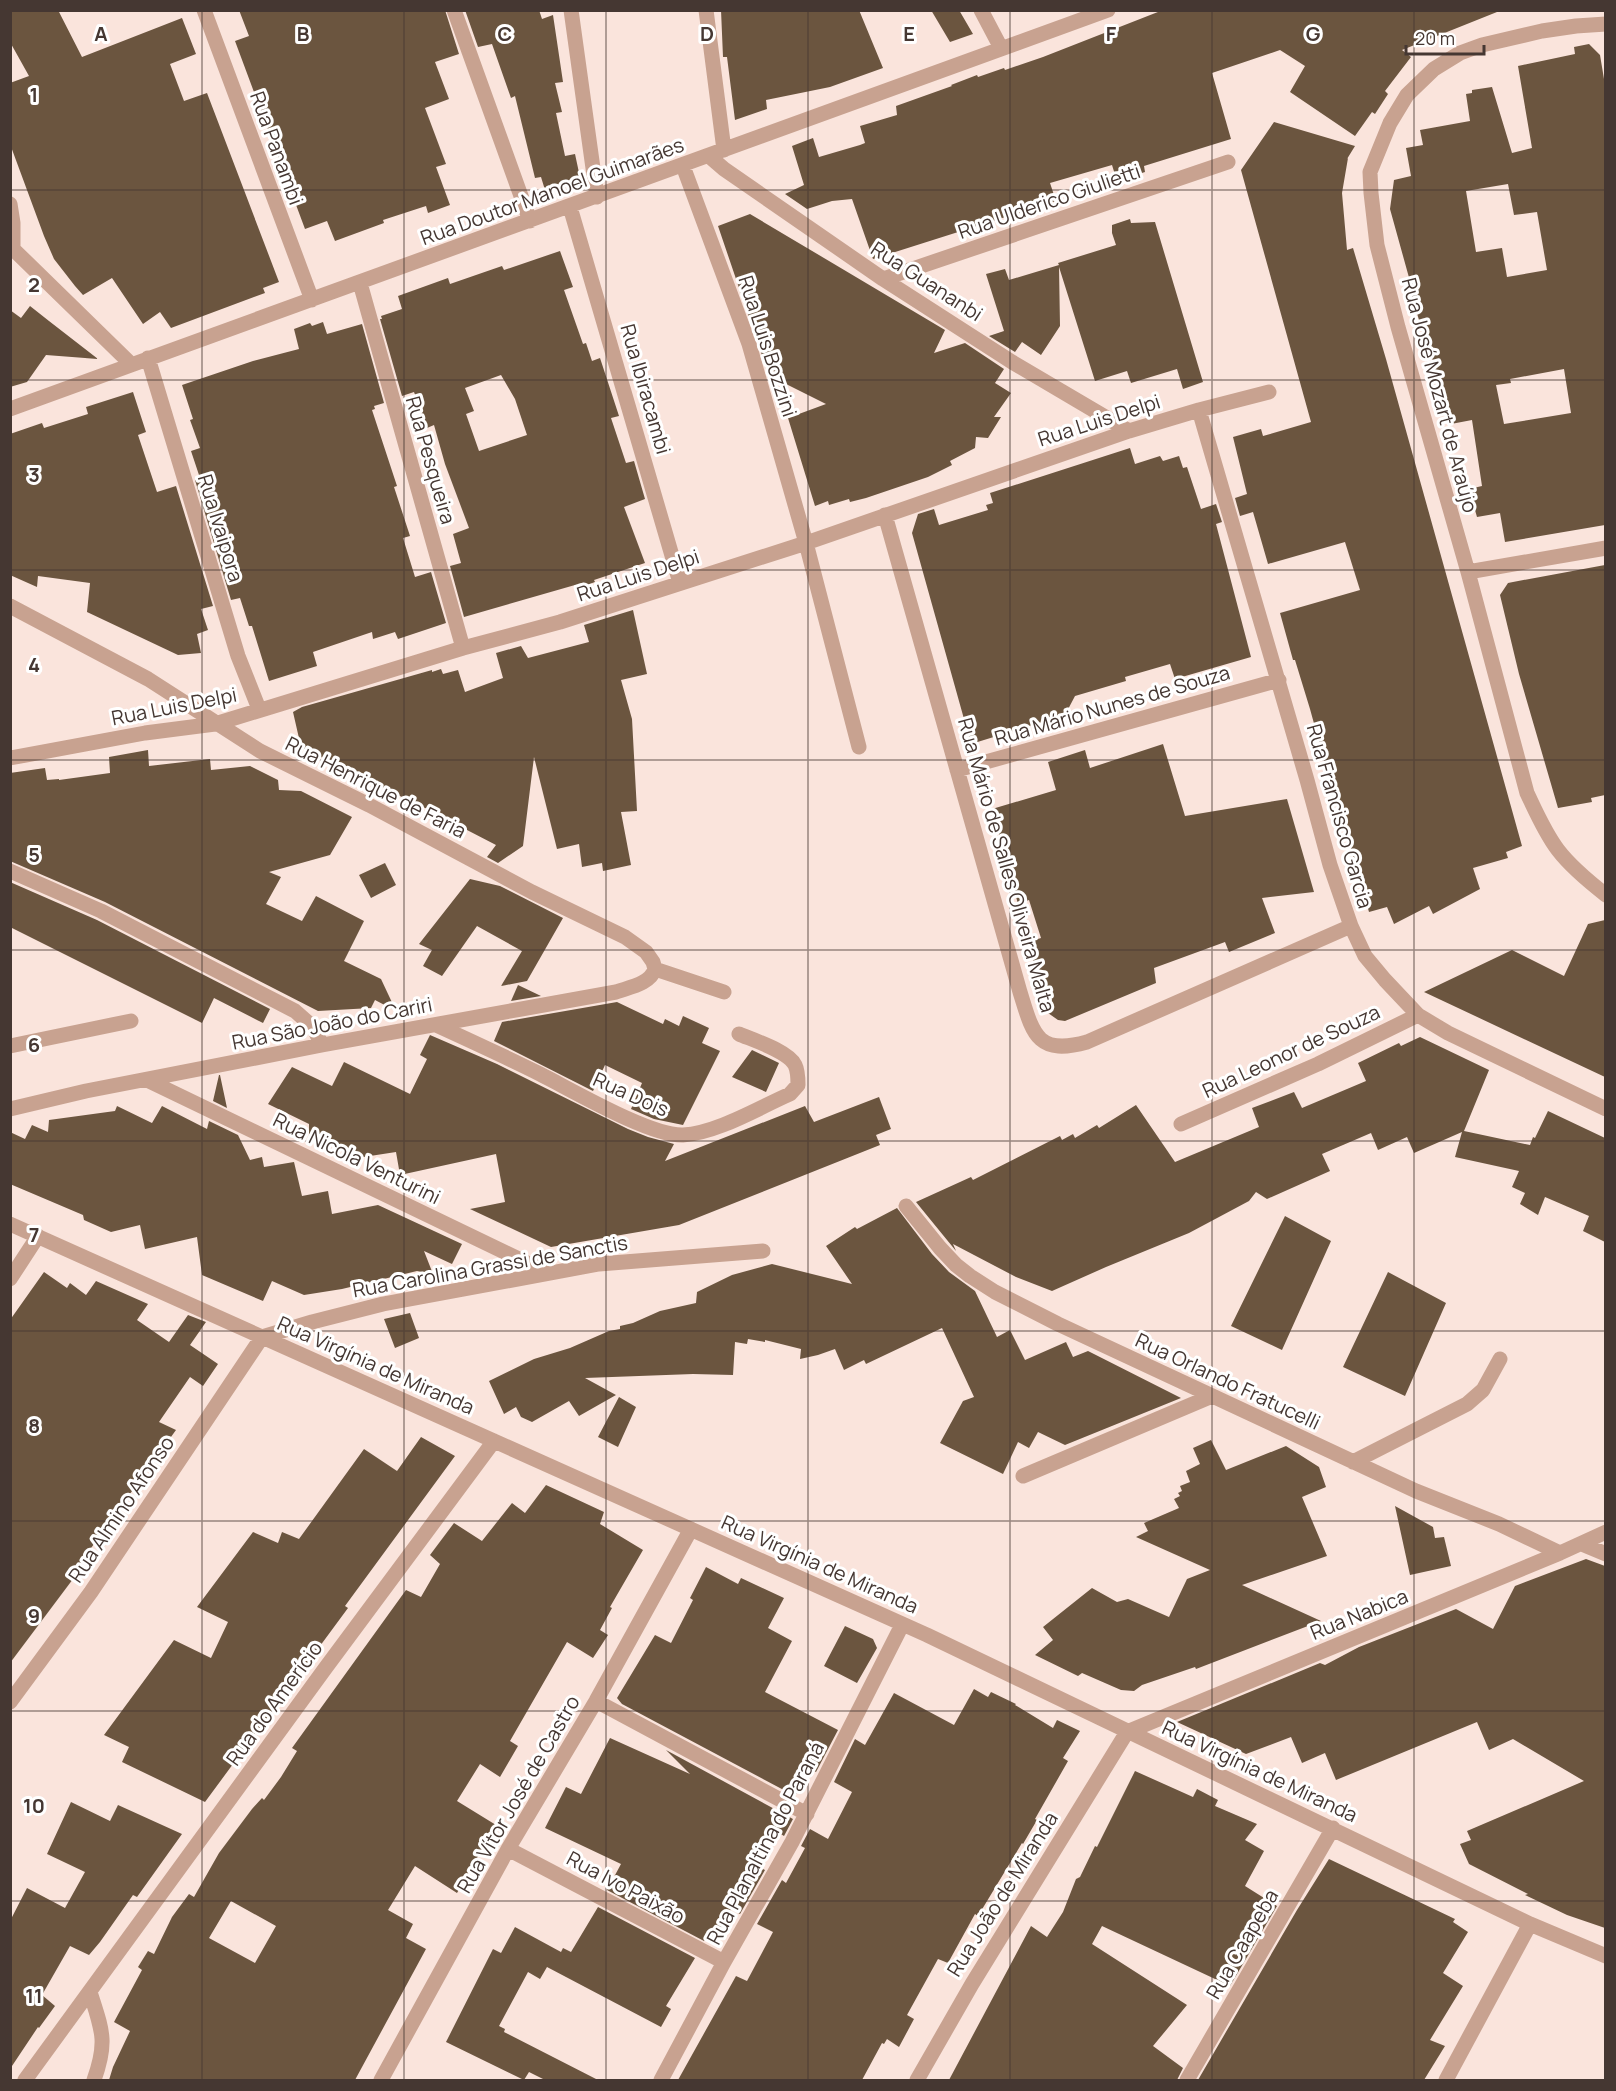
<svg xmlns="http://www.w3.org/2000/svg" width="1616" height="2091" font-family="Manrope,sans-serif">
<rect width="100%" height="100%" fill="#fae4dc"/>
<path fill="#6b553f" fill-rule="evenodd" d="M10,10H58L82,57L182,18L196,54L170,64L184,101L207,93L279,282L263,288L265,293L171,328L160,312L143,324L112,278L83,295L75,286L54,259L44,236L10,144V83L29,76L10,42Z
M239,10H445L459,54L435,62L449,99L425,108L446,164L436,167L450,205L428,213L426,206L383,220L384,223L335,241L327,221L305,229L235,41L249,36Z
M465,10H539L542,19L553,15L563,82L555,83L562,112L556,113L565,156L575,154L581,182L545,190L541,177L535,178L515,96L511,98L492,44L478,47Z
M721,10H859L883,68L830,87L766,100L767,109L735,120L727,57H723Z
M931,10H959L973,34L950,42Z
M1163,10L1497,12L1402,50L1411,57L1385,91L1388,94L1375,114L1372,112L1355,136L1290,92L1305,66L1280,50L1212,73L1231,139L1144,166L1145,172L1117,181L1112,165L1050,183L1056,201L892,253L873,259L852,199L832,201L807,209L785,194L804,185L792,146L813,138L819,157L860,145L865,143L860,126L897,115L896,106L952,86L951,85L977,75L978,77L1004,68L1005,70L1043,57Z
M1589,44L1600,55L1605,85V525L1505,542L1500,513L1477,517L1469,489L1482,486L1472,420L1451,424L1421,320H1419L1411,293L1413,292L1390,209L1394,180L1411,176L1406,148L1423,145L1420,130L1470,121L1466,94L1472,93V90L1492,87L1512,153L1532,148L1518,66L1575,54L1574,47ZM1508,184L1514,215L1537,212L1547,270L1507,277L1502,248L1476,252L1466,191ZM1564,369L1571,413L1504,424L1496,385L1511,383L1510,379Z
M1274,122L1355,146L1347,159L1348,158L1342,193L1347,250L1353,248L1386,359L1522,846L1506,852L1508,858L1473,868L1480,889L1433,914L1429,906L1394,924L1387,907L1369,912L1331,778H1329L1310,709L1295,660H1293L1280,613L1360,590L1345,542L1268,564L1253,512L1240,516L1235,498L1247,494L1233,437L1261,429L1263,436L1311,422L1241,170Z
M750,214L945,330L934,353L965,343L1004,369L995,383L1011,393L994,417H1001L988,438L976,437L975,448L950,461L952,465L928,477L866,498L850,502L849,499L829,505L828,501L815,506L788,418L826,404L776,379L770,358L766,367L718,226Z
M1130,219L1131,223L1155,222L1203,382L1183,389L1177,369L1131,383L1127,371L1095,381L1059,267L1060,326L1041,355L1022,342L1015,352L989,336L1004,331L986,274L1005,269L1009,280L1059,265L1058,263L1116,245L1112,233V225Z
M560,251L573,287L564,290L583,344L586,343L592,361L600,358L619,416L611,418L626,463L634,461L645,499L624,507L645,563L594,580L595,582L576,589L575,585L464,617L450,566L461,563L453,534L469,528L445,464L434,425L427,428L414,392L402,396L380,319H382L381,316L402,309L398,296L448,278L450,284L502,266L504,270ZM501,375L515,399L527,435L479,451L466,414L474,411L465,388Z
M30,306L49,321L98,359L46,355L27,382L10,387V310L21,318Z
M323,322L327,334L362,324L384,403L374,406L375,409L372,410L397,486L394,487L410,536L403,538L415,577L431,572L446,623L398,639L395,632L373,639L372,632L313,652L317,666L269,681L252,626H249L240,598L231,600L195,480L200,478L191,451L200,448L190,420L193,419L182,385L253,361L299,349L294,329L310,323L312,326Z
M133,392L146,432L138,435L157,492L176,486L213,606L201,609L208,630L197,634L201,653L178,655L87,612L90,583L38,576L37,587L10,575V434L42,423L44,428L88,414L86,407Z
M1130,448L1135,464L1160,456L1163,461L1179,456L1183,468L1187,467L1201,509L1216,504L1222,522L1216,524L1251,657L1175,679L1170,664L1125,677L1126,681L1075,696L1065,715L971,744L912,533L918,514L934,509L939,525L988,510L986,505L993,503L990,493Z
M1605,565V795L1591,798L1592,802L1558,808L1519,674L1500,595L1508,583L1513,582Z
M633,610L647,674L621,680L632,719L637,811L621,812L631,865L603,871L602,863L582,867L579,844L557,849L534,757L523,846L498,863L487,857L496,845L438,815V813L415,804L413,800L406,799L301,747L293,712L302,707L432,670V672L441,669L443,674L458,670L465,692L503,678L496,653L521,646L528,658L589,642L584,625Z
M1163,744L1185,816L1287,799L1314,892L1262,898L1275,933L1229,952L1225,942L1154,968L1156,983L1065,1021L1058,1020L1048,1013L1028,942L1041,938L1029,900L1018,904L992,809L1056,790L1048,762L1085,750L1090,768Z
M148,750L149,766L210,759L211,770L250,766L278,780L279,790L301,791L352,817L330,855L269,872L281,877L266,904L302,921L316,896L364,921L344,961L381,979L396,1011L375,1000L371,1008L318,1011L105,902L10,861V773L45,768L47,780L59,779V780L110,773L109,757Z
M385,863L396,885L371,898L359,875Z
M470,879L500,886L563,918L527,981L501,986L522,951L477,926L442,976L423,966L432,950L419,944Z
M10,882L97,920L270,1009L263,1023L214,998L202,1023L10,927Z
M1605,920V1077L1424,992L1512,950L1564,976L1588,924Z
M518,985L541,996L511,1001Z
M617,1002L663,1024L665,1019L679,1026L683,1016L709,1028L702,1043L720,1051L683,1125L654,1119L631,1109L642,1083L605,1065L593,1091L494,1041L502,1022Z
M430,1035L497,1064L628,1129L648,1137L674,1144L665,1161L805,1106L814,1122L879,1097L891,1129L876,1135L880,1145L679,1225L551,1247L470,1209L505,1202L496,1154L400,1175L396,1152L357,1158L309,1134V1124L268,1104L292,1067L332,1086L344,1062L410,1094L427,1059L420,1055Z
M1420,1037L1489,1070L1464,1131L1530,1145L1533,1137L1535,1138L1548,1111L1605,1138V1242L1583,1231L1589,1216L1545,1197L1538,1215L1520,1204L1525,1193L1512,1187L1519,1171L1455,1157L1462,1132L1414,1153L1407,1137L1378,1150L1371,1133L1322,1154L1330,1171L1267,1199L1256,1192L1249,1201L1189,1233L1106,1267L1052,1291L1016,1277L953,1244L956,1251L916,1202L971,1177L973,1180L1060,1136L1062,1140L1073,1134L1075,1138L1097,1125L1099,1128L1136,1105L1175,1162L1259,1127L1252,1108L1294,1092L1302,1108L1366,1081L1358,1063L1399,1043L1401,1046Z
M752,1050L779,1063L766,1092L732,1077Z
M219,1075H220L227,1108L213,1101Z
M117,1106L152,1123L162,1106L207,1129L209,1121L238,1135L250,1160L262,1157L264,1167L294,1162L302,1196L328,1191L332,1214L378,1205L462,1244L452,1264L424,1251L433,1274L417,1271L342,1289L304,1295L272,1281L263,1301L202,1275L197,1237L145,1249L140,1225L111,1232L84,1220L83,1215L10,1184V1132L25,1139L32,1125L48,1132L49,1120L115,1111Z
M897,1208L932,1254L949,1272L975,1291L997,1337L1010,1330L1025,1360L1066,1342L1073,1357L1088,1351L1181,1398L1065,1445L1038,1432L1029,1448L1018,1442L1003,1474L940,1443L963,1401L974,1397L942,1328L866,1364L864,1360L844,1370L835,1349L818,1355L800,1359L801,1349L765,1340V1342L748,1339L747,1344L735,1342L733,1375L693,1374L585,1378L616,1395L579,1416L569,1401L532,1422L521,1417L516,1407L504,1414L489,1381L534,1359L570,1348L609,1331L620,1329V1326L633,1323L660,1311L696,1303L697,1292L732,1275L772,1264L852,1284L826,1246L855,1227L857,1229Z
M1285,1216L1331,1241L1282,1350L1231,1326Z
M44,1272L67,1288L70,1283L86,1295L96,1281L148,1304L137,1320L169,1342L188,1315L206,1322L190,1345L218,1364L203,1386L190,1377L159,1422L176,1430L76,1569L79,1571L10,1663V1320Z
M1388,1272L1446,1303L1405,1396L1343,1367Z
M410,1313L419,1338L395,1348L384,1319Z
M619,1397L636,1407L618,1447L598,1437Z
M421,1437L455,1456L345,1606L348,1608L205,1802L122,1762L129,1747L104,1735L174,1640L211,1658L228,1622L197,1607L253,1532L278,1543L282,1532L299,1539L364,1449L397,1471Z
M1211,1440L1226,1470L1286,1446L1319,1467L1326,1487L1302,1497L1327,1556L1242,1585L1321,1621L1196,1669L1195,1667L1142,1685L1134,1691L1121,1690L1082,1673L1078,1676L1035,1655L1053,1640L1043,1627L1092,1588L1117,1602L1128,1599L1169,1617L1187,1579L1210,1570L1136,1537L1148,1531L1144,1523L1179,1508L1174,1499L1180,1496L1178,1493L1182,1491L1180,1486L1190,1482L1186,1471L1200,1464L1193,1448Z
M546,1485L604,1512L600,1524L643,1550L610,1607L612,1608L600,1630L608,1635L593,1658L567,1642L510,1741L518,1746L500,1777L480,1764L457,1801L496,1825L457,1893L415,1866L388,1910L413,1924L406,1938L426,1949L355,2080H109L113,2067L130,2031L114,2022L142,1970L138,1967L148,1951L154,1954L172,1917L189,1894L194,1897L219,1853L252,1809L262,1798L264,1800L281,1777L297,1751L292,1748L406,1590L421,1597L440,1564L430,1555L454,1523L482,1541L512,1503L525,1513ZM231,1901L276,1926L255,1963L209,1938Z
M1395,1506L1433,1527L1435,1538L1444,1537L1451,1566L1410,1575Z
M1586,1559L1605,1566V1928L1567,1915L1525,1895L1528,1894L1469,1864L1460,1844L1471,1840L1467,1831L1584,1781L1513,1739L1489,1750L1477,1722L1336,1780L1325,1753L1302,1763L1291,1737L1246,1754L1177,1722L1320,1663L1325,1665L1359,1647L1456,1609L1493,1629L1515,1586Z
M706,1567L738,1584L741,1578L784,1598L768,1628L792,1641L765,1692L838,1730L816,1772L811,1769L795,1796L622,1704L617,1698L655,1635L671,1643L693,1600L690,1598Z
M845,1626L873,1639L877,1648L857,1683L824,1666Z
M974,1689L988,1697L991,1692L1016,1704L1015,1705L1053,1728L1057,1720L1080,1731L1063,1758L1068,1761L1035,1819L1037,1820L1023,1844L1022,1843L978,1916L975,1914L948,1963L938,1959L907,2015L914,2019L899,2047L887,2039L884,2044L882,2043L862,2080H678L736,1976L747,1981L773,1932L757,1924L782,1880L786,1883L805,1848L801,1846L810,1829L828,1839L852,1792L834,1782L855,1739L865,1745L894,1693L954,1725Z
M610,1738L690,1774L666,1750L793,1819L784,1836L771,1828L752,1863L765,1870L740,1914L731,1909L713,1943L706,1939L704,1941L607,1890L621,1864L545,1828L566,1787L581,1794Z
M1135,1771L1193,1797L1197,1789L1218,1800L1215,1806L1257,1824L1245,1840L1264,1851L1245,1886L1277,1906L1230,1986L1102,1926L1092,1944L1187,2005L1153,2046L1183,2068L1177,2080H949L1031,1926L1047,1937L1063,1912L1076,1879L1080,1877L1095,1846L1097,1847Z
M71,1802L110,1821L118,1805L182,1834L137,1897L133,1895L100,1942L89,1955L70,1946L42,1995L55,2006L39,2028L38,2027L10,2069V1921L27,1888L65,1908L85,1872L47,1854Z
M1329,1859L1455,1919L1453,1922L1468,1932L1443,1973L1463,1986L1430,2040L1445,2046L1424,2080H1198L1297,1910Z
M598,1907L695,1958L666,2006L671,2009L661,2027L547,1967L540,1979L528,1972L499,2026L505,2029L504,2032L598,2080H545L529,2072L524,2080L446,2042L493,1949L501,1953L515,1927L561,1952L563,1948L571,1952Z"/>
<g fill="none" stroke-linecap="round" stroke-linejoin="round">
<path stroke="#c8a290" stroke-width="15" d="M204,10L312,300
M454,10L530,221
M571,10L597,197
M706,10L724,150
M981,10L1001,48
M1606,24L1576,26L1542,31L1482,45L1460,53L1434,69L1407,95L1390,123L1370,172L1371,193L1377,245L1398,327L1468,572L1527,793C1536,812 1545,833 1558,850C1571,867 1588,881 1606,895
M709,156L724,169L883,279L1012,362L1129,431
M683,166L749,344L806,543L859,747
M10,204L13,223V248
M570,207L680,583
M10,246L131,364
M883,279L1228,162
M360,283L463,648
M148,358L238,656L259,709
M10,409L1108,10
M1199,410L1307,780L1330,865L1351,926L1365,956L1385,980L1418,1015L1448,1033L1606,1109
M885,515L1020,992C1033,1034 1037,1056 1087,1042L1351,926
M1468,572L1606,548
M10,606L148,679L260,751L369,805L532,892L625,937L646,952L653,962L655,969
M10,758L145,733L215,724L463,648L560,622L806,543L1129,431L1199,410L1269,392
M957,770L1279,680
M10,871L101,911L295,1011L313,1027L322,1045
M655,969L724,992
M436,1025C471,1041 506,1057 540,1074C572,1090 650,1136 683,1135C717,1133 758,1108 790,1094L798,1085C798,1078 798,1071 795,1065C788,1051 753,1040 739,1034
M10,1046L131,1021
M147,1080L548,1273
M10,1109L86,1091L322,1045L616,992C630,987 650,984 655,969
M1181,1124L1318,1064L1418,1015
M906,1206L940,1248L956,1265L970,1276L995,1292L1058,1324L1416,1491L1499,1524L1560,1553
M10,1224L927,1635L1530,1924L1606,1956
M10,1279L38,1236
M1353,1462L1467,1404L1483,1390L1500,1359
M1023,1476L1212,1396
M1582,1544L1606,1554
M596,1701L807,1814
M10,1702L91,1592L262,1337L312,1322L383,1304L599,1264L763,1251
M1127,1732L1560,1553L1606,1532
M508,1849L724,1962
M90,1992C102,2030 108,2041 94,2080
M25,2080L324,1670L494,1441
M381,2080L508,1849L596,1701L691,1529
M661,2080L724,1962L792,1842L902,1625
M917,2080L972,1984L1127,1732
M1187,2080L1333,1828
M1446,2080L1530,1924"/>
</g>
<path fill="none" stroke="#453732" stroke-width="1.5" stroke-opacity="0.55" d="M202,10V2080M404,10V2080M606,10V2080M808,10V2080M1010,10V2080M1212,10V2080M1414,10V2080M10,190H1606M10,380H1606M10,570H1606M10,760H1606M10,950H1606M10,1141H1606M10,1331H1606M10,1521H1606M10,1711H1606M10,1901H1606"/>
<g text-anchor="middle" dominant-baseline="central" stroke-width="6" stroke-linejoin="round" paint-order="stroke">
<g font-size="20" fill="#453732" stroke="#fff">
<text transform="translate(277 148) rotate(70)">Rua Panambi</text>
<text transform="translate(552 191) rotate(-20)">Rua Doutor Manoel Guimarães</text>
<text transform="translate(1049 201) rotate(-19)">Rua Ulderico Giulietti</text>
<text transform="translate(927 281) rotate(33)">Rua Guananbi</text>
<text transform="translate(768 346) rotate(72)">Rua Luis Bozzini</text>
<text transform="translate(646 389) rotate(74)">Rua Ibiracambi</text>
<text transform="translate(1440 395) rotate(75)">Rua José Mozart de Araújo</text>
<text transform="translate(1099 420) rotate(-18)">Rua Luis Delpi</text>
<text transform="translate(431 460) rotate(74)">Rua Pesqueira</text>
<text transform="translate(221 528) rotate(73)">Rua Ivaipora</text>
<text transform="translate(638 575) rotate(-18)">Rua Luis Delpi</text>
<text transform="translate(1112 705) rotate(-16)">Rua Mário Nunes de Souza</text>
<text transform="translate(174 706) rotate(-11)">Rua Luis Delpi</text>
<text transform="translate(376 787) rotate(27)">Rua Henrique de Faria</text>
<text transform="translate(1340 816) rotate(74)">Rua Francisco Garcia</text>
<text transform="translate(1007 865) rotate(74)">Rua Mário de Salles Oliveira Malta</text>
<text transform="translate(332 1023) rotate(-11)">Rua São João do Cariri</text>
<text transform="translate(1291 1051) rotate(-25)">Rua Leonor de Souza</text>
<text transform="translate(631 1094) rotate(24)">Rua Dois</text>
<text transform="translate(357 1158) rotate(26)">Rua Nicola Venturini</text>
<text transform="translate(490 1266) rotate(-10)">Rua Carolina Grassi de Sanctis</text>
<text transform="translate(376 1365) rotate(24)">Rua Virgínia de Miranda</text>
<text transform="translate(1228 1381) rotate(25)">Rua Orlando Fratucelli</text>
<text transform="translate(121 1509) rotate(-56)">Rua Almino Afonso</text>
<text transform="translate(820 1564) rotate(24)">Rua Virgínia de Miranda</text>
<text transform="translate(1359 1614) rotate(-22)">Rua Nabica</text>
<text transform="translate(274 1703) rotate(-54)">Rua do Amerício</text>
<text transform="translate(1260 1771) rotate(25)">Rua Virgínia de Miranda</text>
<text transform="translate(518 1794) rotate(-60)">Rua Vítor José de Castro</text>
<text transform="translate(765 1843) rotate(-62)">Rua Planaltina do Paraná</text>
<text transform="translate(626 1887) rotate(28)">Rua Ivo Paixão</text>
<text transform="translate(1002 1894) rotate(-58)">Rua João de Miranda</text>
<text transform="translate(1242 1944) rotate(-60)">Rua Caapeba</text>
</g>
</g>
<g font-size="20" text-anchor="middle" font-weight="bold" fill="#453732" stroke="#fff" stroke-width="6" stroke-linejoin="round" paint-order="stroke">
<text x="101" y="41">A</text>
<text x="303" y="41">B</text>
<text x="505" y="41">C</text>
<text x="707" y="41">D</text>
<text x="909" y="41">E</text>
<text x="1111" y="41">F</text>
<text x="1313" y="41">G</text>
<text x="34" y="102">1</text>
<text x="34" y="292">2</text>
<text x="34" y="482">3</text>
<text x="34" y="672">4</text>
<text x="34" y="862">5</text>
<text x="34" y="1052">6</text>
<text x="34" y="1242">7</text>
<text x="34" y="1433">8</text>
<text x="34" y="1623">9</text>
<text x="34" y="1813">10</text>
<text x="34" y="2003">11</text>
</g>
<rect width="1616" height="2091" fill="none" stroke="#453732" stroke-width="24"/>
<path d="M1406 45v9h78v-9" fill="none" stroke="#453732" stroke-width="3"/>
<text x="1415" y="45" font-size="18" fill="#453732" stroke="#ffffff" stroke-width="4.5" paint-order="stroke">20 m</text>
</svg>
